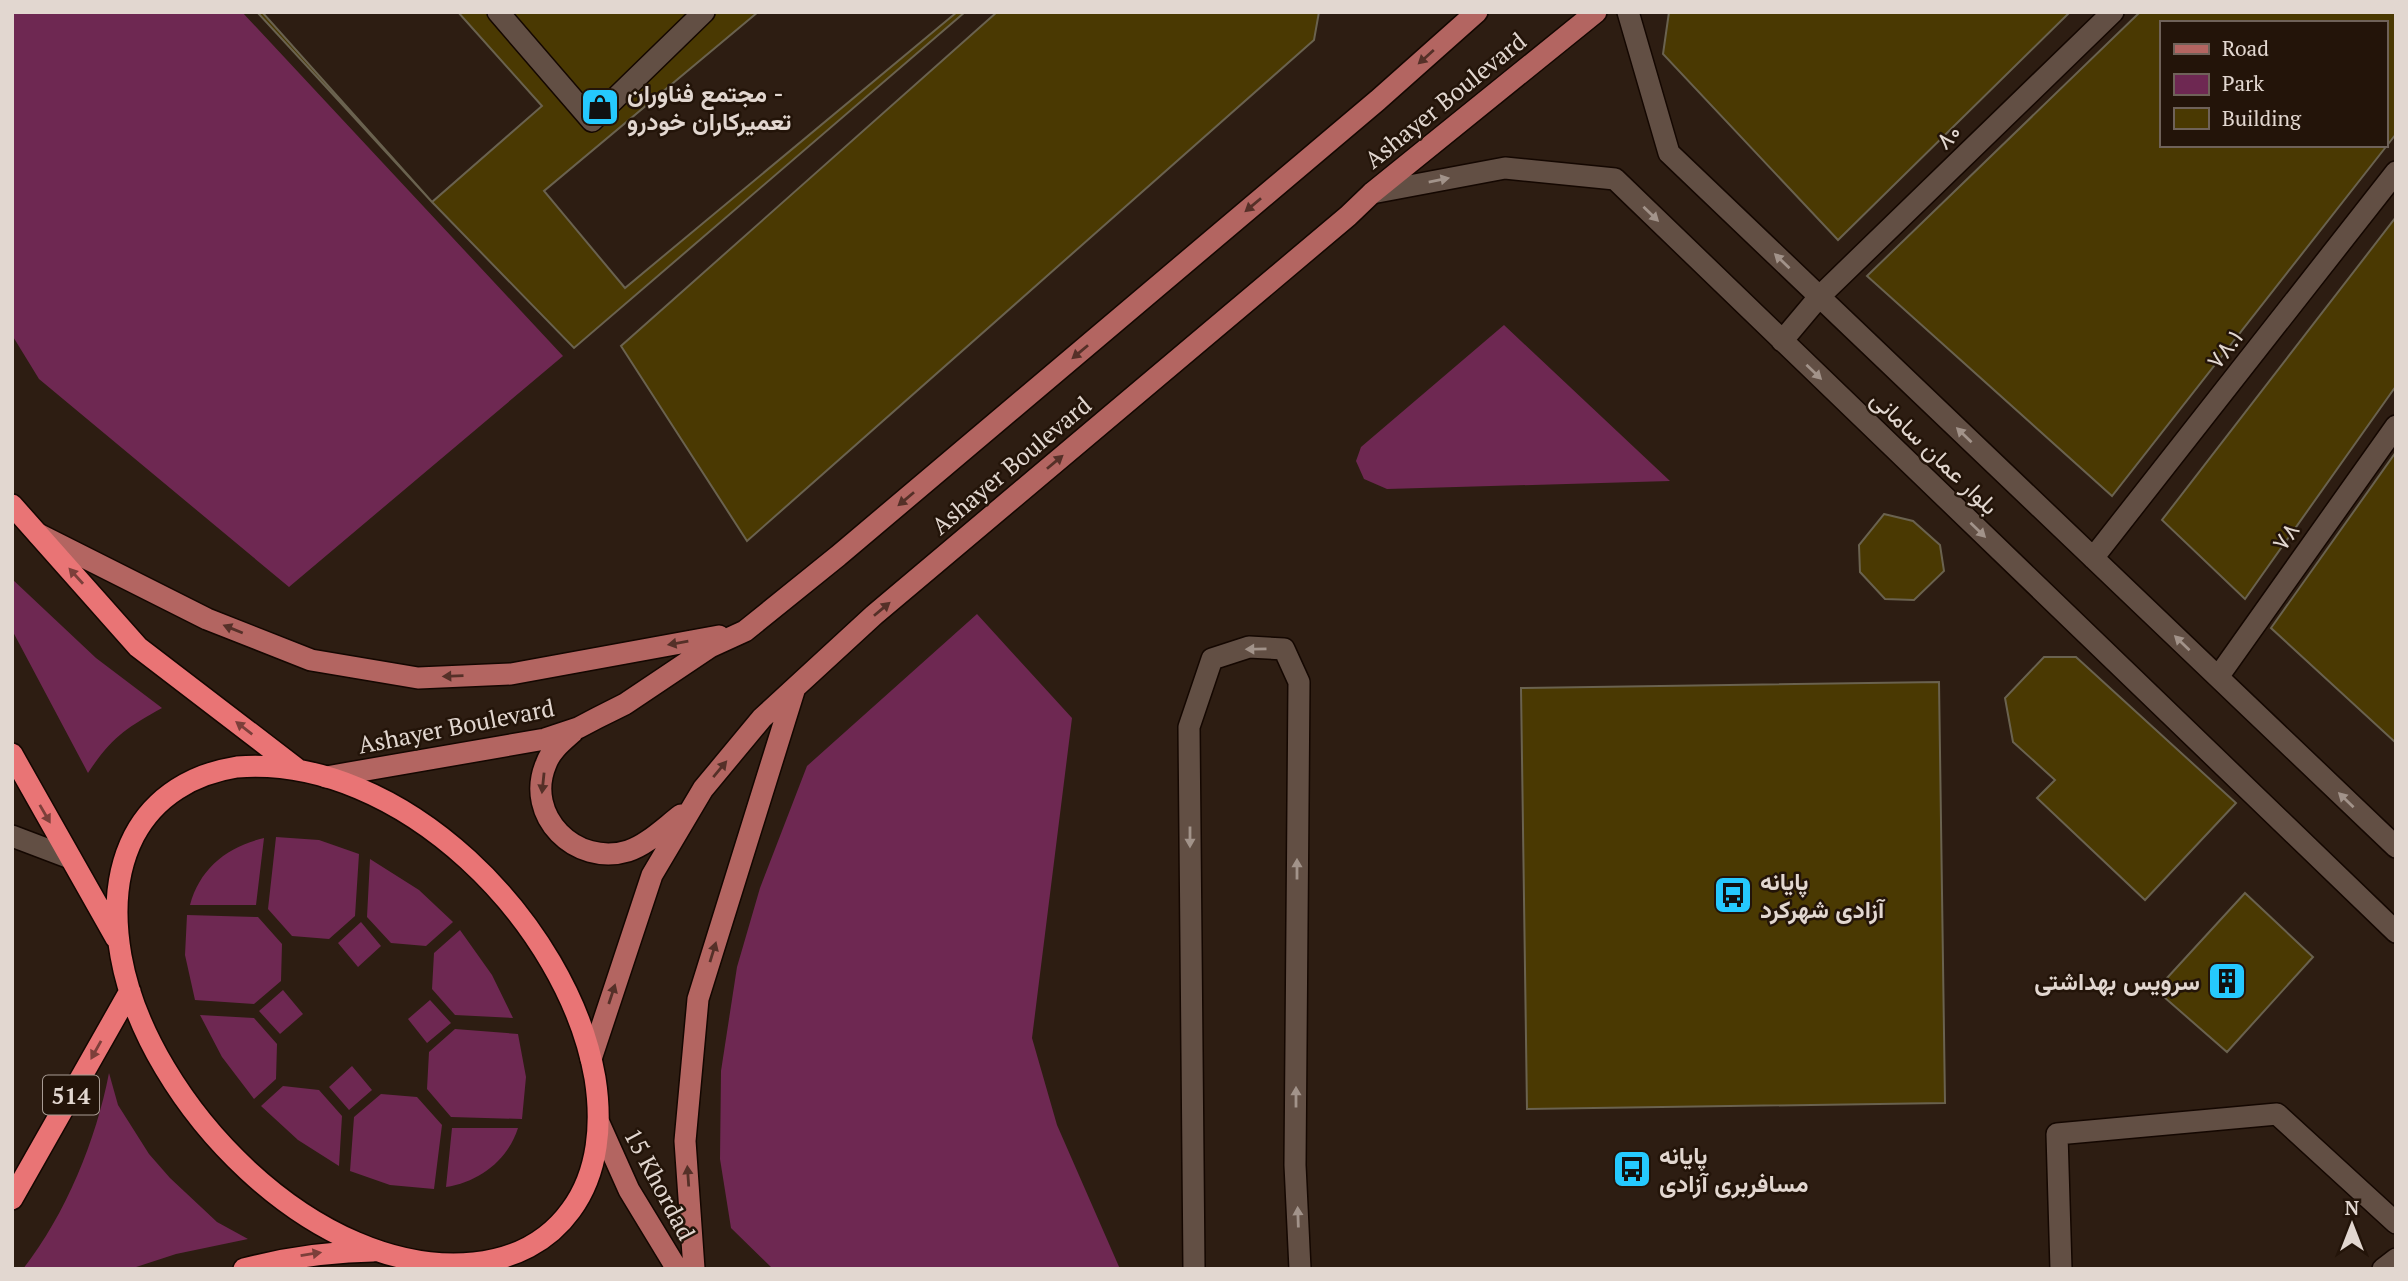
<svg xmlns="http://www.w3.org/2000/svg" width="2408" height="1281" font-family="'PT Serif',Vazirmatn,serif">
<rect width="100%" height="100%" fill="#2d1d12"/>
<path fill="#6e2852" d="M12,12H242L563,356L289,587L39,379L12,335Z
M1504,325L1670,481L1387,489L1364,479L1356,461L1361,447Z
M12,579L96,658L162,708C126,728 111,738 88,773L12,630Z
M977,614L1072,718L1032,1038L1057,1125L1120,1269H773L731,1228L720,1159L721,1071L737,967L760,888L807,766Z
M276,837L319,840L359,854L355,916L329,939L292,936L268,909Z
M264,838L256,905H190C200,868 227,847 264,838Z
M370,859L419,890L453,922L426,946L391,943L367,917Z
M187,915L258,917L282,944L281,981L254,1004L195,1000L185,955Z
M361,922L381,946L358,967L338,943Z
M460,930L492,975L513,1018L455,1015L432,989L434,953Z
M283,990L303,1014L280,1034L259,1011Z
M430,1000L451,1023L427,1043L408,1019Z
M200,1015L254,1018L277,1044L276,1079L254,1099L222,1057Z
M455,1029L518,1034L526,1077L522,1119L451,1117L427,1089L429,1052Z
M352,1066L372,1090L349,1110L329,1087Z
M109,1073L118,1105L149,1154L170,1178L217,1222L248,1239L176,1254L130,1269H23C66,1214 96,1140 109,1073Z
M283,1086L319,1090L342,1116L339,1166L298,1140L261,1106Z
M381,1094L417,1097L442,1125L434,1189L390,1185L350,1171L354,1117Z
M452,1128H518C508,1160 479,1182 446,1187Z"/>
<path fill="#4a3902" stroke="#6a624f" stroke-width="2" fill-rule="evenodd" d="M257,12H965L574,348L432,202Z
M262,12H458L542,106L432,202Z
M758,12H957L625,288L544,191Z
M997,12H1319L1314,40L747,541L621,346Z
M1669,12H2070L1838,240L1663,54Z
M2140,12H2396V134L2112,496L1867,276ZM2161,23H2385V145H2161Z
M2396,217V386L2245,599L2162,520Z
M2396,452V743L2271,628Z
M1884,514L1913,521L1940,545L1944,571L1914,600L1885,599L1860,572L1859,545Z
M2044,657H2076L2236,803L2145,900L2037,798L2055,780L2013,742L2005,698Z
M1939,682L1945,1103L1527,1109L1521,688Z
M2245,893L2313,957L2227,1052L2156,990Z"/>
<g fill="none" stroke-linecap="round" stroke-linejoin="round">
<defs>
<path id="minor" d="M498,12L592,121L704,12
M1628,12L1669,153L2396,847
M1372,193L1505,168L1615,179L2396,932
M1782,341L1819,297L2113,12
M2093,558L2396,172
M2218,677L2396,426
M12,836L70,858
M1194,1269L1189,727L1212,659L1249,647L1284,649L1299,682L1295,1165L1300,1269
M2061,1269L2057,1134L2277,1114L2396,1223
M2383,1269L2396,1259"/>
<path id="major" d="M38,534L207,619L311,660L418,678L511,674L719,636
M573,732C563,741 551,750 546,764C524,816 576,867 628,851C647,845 665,827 681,815
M326,777L545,739L578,728L597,718L625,704L710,647L745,631L838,556L1378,100L1477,12
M591,1059L652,875L703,789L762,718L874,615L1348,216L1372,193L1596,12
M599,1123L629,1190L677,1269
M694,1269L685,1141L698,999L794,691"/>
<path id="highway" d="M12,505L138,647L296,768
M12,754L116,938
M237,767C402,754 568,923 595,1078C602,1122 599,1172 571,1210C548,1242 513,1259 474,1263C316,1279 147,1103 121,956C114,916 115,873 134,836C155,796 193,774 237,767Z
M12,1199L130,991
M244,1269C289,1257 327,1252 373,1251"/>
</defs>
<use href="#minor" stroke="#140701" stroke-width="24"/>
<use href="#major" stroke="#140701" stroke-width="24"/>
<use href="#highway" stroke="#140701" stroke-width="24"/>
<use href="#minor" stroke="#624f44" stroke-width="21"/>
<use href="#major" stroke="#b36561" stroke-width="21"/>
<use href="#highway" stroke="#e97475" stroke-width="21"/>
</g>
<defs><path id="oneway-solid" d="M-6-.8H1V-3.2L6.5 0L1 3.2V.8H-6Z" transform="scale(1.75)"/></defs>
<g fill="#553028">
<use href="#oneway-solid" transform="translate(1426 57) rotate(138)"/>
<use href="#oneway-solid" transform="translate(1253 205) rotate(140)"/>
<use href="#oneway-solid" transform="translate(1080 352) rotate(140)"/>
<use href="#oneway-solid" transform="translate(1055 462) rotate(-40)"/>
<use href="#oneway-solid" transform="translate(906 499) rotate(140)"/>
<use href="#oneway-solid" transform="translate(882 609) rotate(-40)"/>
<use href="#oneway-solid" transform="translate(233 629) rotate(-158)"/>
<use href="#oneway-solid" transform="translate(678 643) rotate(170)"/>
<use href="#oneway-solid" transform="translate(453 676) rotate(178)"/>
<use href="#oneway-solid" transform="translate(720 769) rotate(-50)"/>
<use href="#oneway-solid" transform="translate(543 783) rotate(96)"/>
<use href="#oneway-solid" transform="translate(713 952) rotate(-73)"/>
<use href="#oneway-solid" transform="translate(612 994) rotate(-72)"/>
<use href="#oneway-solid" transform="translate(688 1176) rotate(-94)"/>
</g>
<g fill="#a2938a">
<use href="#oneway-solid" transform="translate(1439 180) rotate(-11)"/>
<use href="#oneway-solid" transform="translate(1651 214) rotate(44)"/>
<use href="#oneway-solid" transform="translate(1782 261) rotate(-136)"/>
<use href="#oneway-solid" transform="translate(1814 372) rotate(44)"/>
<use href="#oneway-solid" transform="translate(1964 435) rotate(-136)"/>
<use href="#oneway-solid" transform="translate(1978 530) rotate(44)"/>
<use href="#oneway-solid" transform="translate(2182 643) rotate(-136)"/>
<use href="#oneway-solid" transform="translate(1256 649) rotate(179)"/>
<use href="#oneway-solid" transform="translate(2346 800) rotate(-136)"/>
<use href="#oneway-solid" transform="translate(1190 837) rotate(90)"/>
<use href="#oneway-solid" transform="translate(1297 869) rotate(-90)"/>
<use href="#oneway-solid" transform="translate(1296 1097) rotate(-90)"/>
<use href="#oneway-solid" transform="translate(1298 1217) rotate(-92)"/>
</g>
<g fill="#7c3f3a">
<use href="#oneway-solid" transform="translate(76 576) rotate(-132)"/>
<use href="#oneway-solid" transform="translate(244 728) rotate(-142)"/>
<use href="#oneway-solid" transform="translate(45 814) rotate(60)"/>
<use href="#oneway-solid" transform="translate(96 1050) rotate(119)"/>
<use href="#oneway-solid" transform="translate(311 1254) rotate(-9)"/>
</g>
<defs>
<symbol id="shop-square" viewBox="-11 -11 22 22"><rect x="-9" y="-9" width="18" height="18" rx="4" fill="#25c9fe" stroke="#231409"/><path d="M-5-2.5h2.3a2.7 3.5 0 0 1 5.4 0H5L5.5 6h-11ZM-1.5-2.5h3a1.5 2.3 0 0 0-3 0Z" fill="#111"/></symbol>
<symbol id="bus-square" viewBox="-11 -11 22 22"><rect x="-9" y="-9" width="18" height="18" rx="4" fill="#25c9fe" stroke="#231409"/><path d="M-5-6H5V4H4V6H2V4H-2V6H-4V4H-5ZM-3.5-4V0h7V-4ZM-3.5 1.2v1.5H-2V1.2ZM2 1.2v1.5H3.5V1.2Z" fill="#111"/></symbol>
<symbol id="building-square" viewBox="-11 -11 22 22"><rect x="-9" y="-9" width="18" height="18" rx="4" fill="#25c9fe" stroke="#231409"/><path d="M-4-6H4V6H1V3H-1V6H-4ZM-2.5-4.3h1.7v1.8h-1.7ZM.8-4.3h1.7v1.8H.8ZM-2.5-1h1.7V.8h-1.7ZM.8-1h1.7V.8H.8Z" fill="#111"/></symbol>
</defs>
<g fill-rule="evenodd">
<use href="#shop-square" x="578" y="85" width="44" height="44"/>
<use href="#bus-square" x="1711" y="873" width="44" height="44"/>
<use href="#building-square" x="2205" y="959" width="44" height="44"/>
<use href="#bus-square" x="1610" y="1147" width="44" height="44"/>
</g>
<g text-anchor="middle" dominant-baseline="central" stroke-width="5" stroke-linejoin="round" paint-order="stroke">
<rect fill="#231409" stroke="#a99c94" stroke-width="2" x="43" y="1075.5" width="56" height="39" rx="5"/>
<g font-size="23" font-weight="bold" fill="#e2d7d0">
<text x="71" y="1095">514</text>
</g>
<g font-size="24" font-weight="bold" fill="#e2d7d0" stroke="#231409" text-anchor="start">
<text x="627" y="93">مجتمع فناوران -<tspan x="627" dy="28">تعمیرکاران خودرو</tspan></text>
<text x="1760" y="881">پایانه<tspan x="1760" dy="28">آزادی شهرکرد</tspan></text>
<text x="2200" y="981" text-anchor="end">سرویس بهداشتی</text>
<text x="1659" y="1155">پایانه<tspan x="1659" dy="28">مسافربری آزادی</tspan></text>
</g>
<g font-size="24" fill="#e2d7d0" stroke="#231409">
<text transform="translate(1445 100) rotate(-39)">Ashayer Boulevard</text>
<text transform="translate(1948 136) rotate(-44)">۸۰</text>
<text transform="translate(2224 349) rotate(-52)">۷۸.۱</text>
<text transform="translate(1935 452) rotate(44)">بلوار عمان سامانی</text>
<text transform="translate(1011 465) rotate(-40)">Ashayer Boulevard</text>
<text transform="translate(2285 536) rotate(-55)">۷۸</text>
<text transform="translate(456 726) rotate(-11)">Ashayer Boulevard</text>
<text transform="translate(660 1184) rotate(62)">15 Khordad</text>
</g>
</g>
<rect width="2408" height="1281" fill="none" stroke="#e2d7d0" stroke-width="28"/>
<rect x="2160" y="21" width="228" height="126" fill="#231409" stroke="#6f6259" stroke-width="2"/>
<rect x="2174" y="44" width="35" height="10" fill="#b36561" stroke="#6f6259" stroke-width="2"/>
<text x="2222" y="56" font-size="21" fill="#e2d7d0">Road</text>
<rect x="2174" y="74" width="35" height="21" fill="#6e2852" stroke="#6f6259" stroke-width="2"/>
<text x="2222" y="91" font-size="21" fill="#e2d7d0">Park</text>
<rect x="2174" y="108" width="35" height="21" fill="#4a3902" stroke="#6f6259" stroke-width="2"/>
<text x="2222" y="126" font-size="21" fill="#e2d7d0">Building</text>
<g transform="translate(2352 1225)" stroke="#231409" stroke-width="5" paint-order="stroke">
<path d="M0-5L12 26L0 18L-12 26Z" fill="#e2d7d0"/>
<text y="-10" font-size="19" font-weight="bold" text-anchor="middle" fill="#e2d7d0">N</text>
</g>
</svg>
